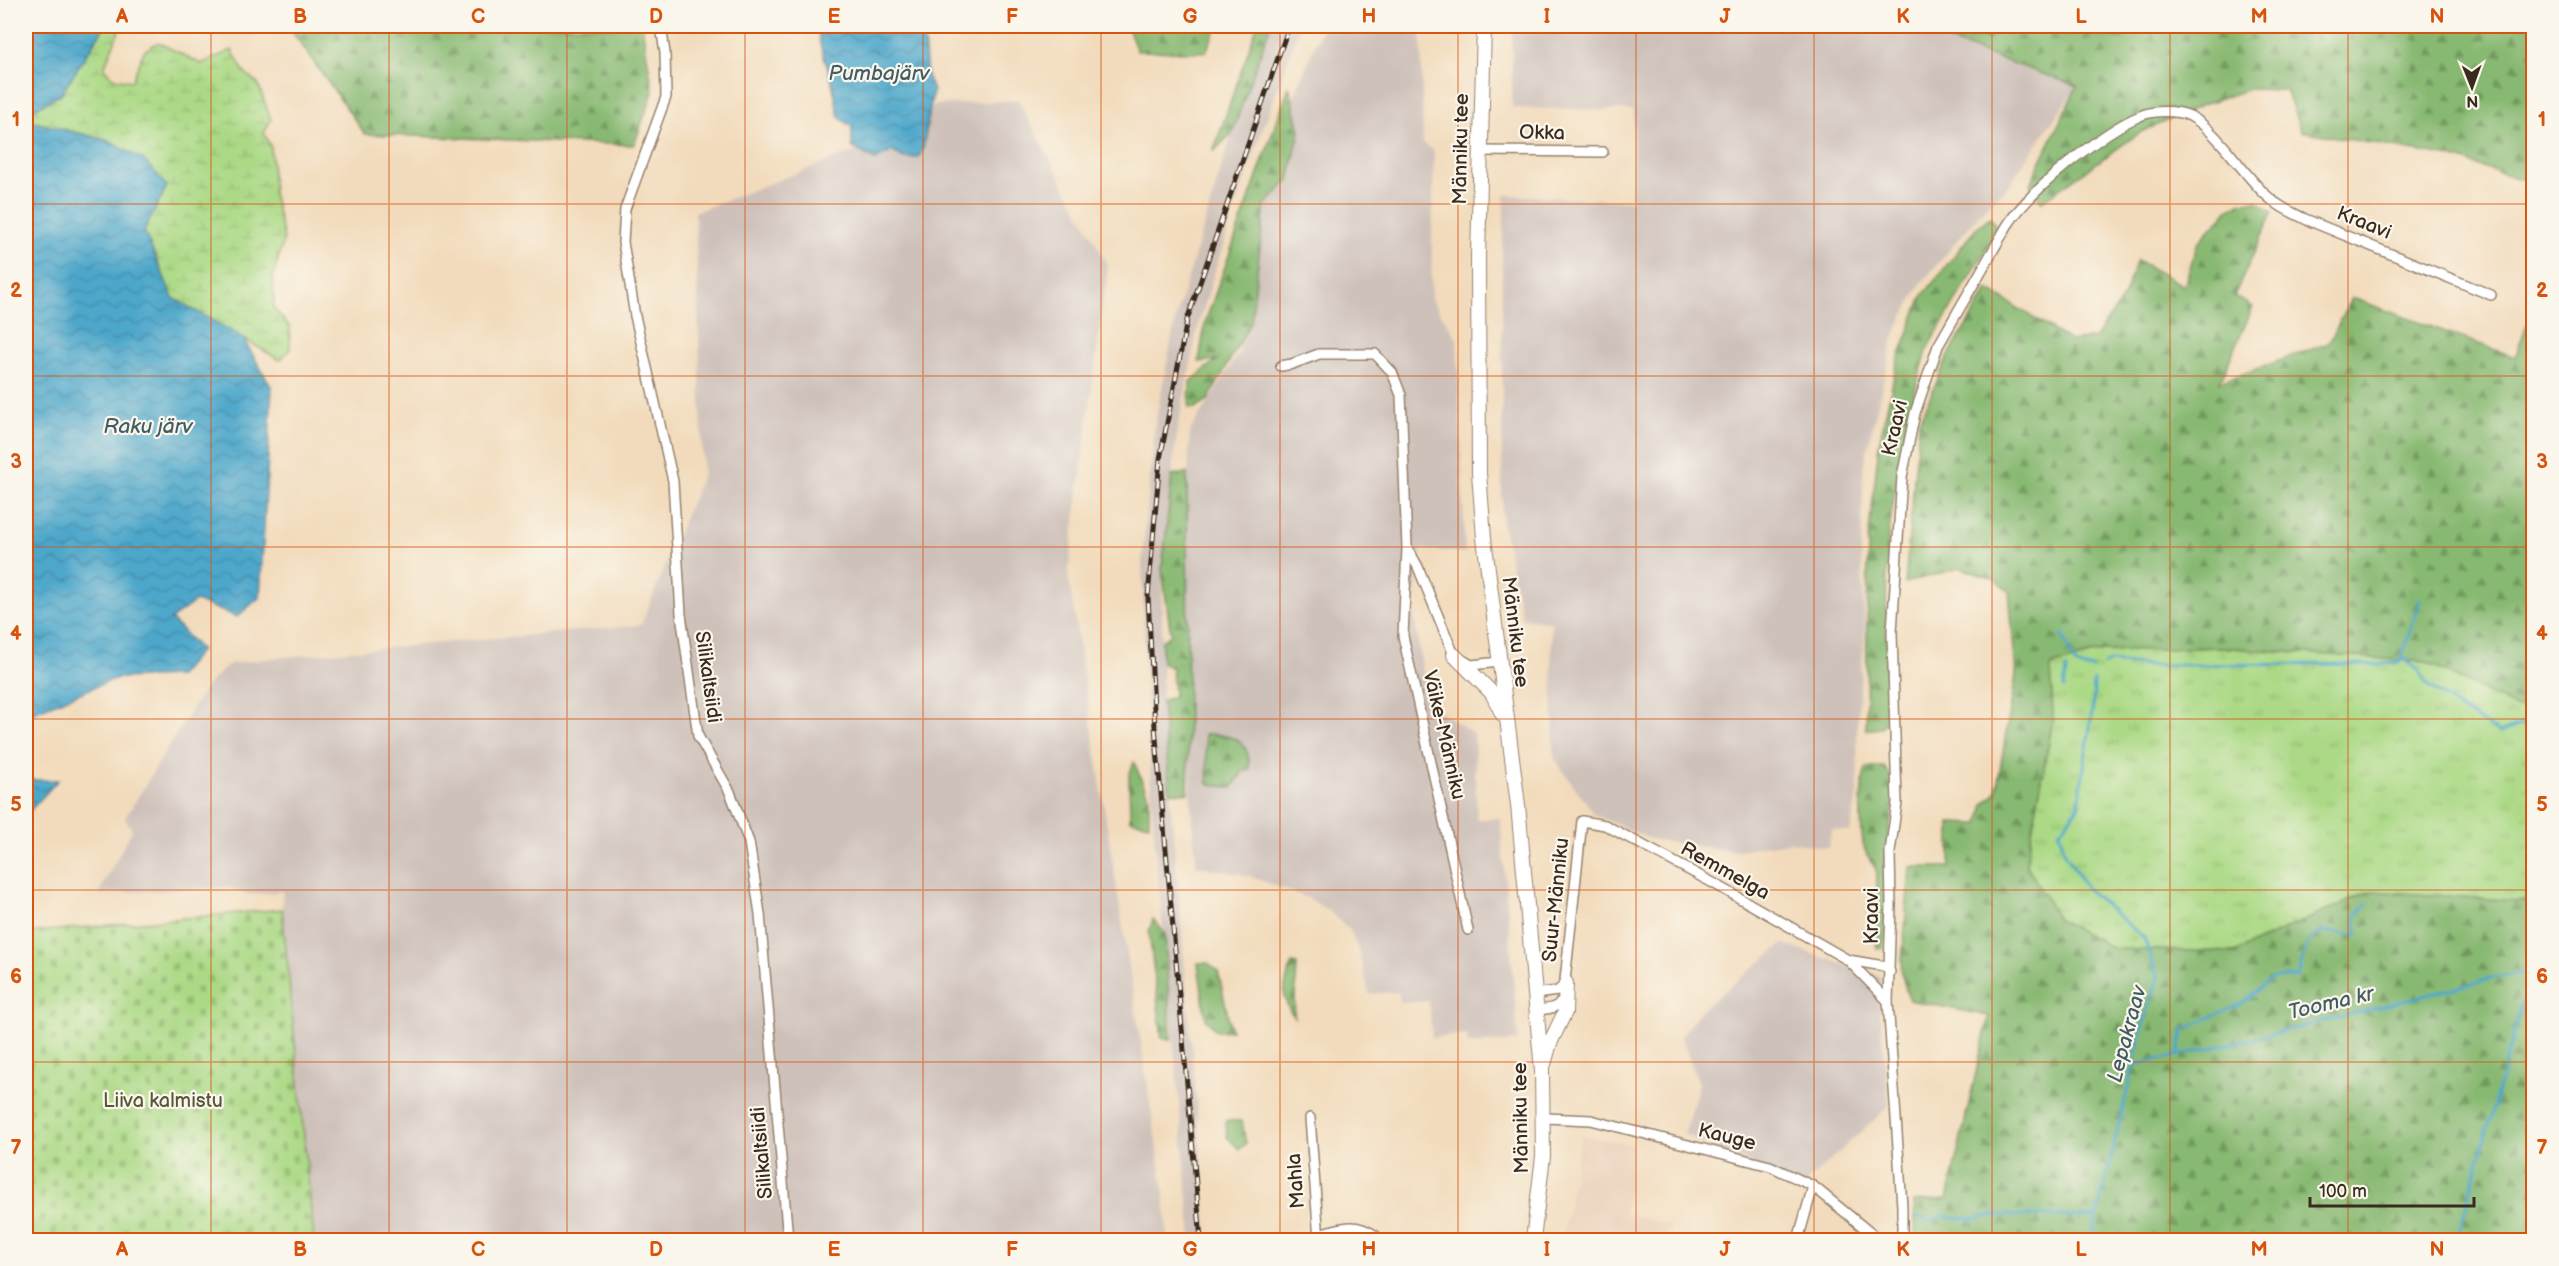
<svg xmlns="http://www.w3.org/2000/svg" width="2559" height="1266" viewBox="0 0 2559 1266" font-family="'Balsamiq Sans',sans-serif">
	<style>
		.built { fill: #eaceb7 }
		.industrial { fill: #cec1ba }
		.grass { fill: url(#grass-tufts); stroke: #738252; stroke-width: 1.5 }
		.forest { fill: url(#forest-firs); stroke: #627248; stroke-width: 1.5 }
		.wetland { fill: url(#wetland-marsh); stroke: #738252; stroke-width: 1.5 }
		.cemetery { fill: url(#cemetery-stones); stroke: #738252; stroke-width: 1.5 }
		.water { fill: url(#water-waves); stroke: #446874; stroke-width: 1.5 }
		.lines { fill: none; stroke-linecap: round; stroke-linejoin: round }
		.stream { stroke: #4da7cb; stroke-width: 3 }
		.street-casing { stroke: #96826d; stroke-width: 12 }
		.secondary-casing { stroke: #96826d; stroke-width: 16 }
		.street { stroke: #fff; stroke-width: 9 }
		.secondary { stroke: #fff; stroke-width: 14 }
		.rail-casing { stroke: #3b2a1e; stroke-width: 5 }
		.rail { stroke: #fbf7ec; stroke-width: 3; stroke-dasharray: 9; stroke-linecap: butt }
		.grid { fill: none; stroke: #d7540e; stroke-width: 1.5; stroke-opacity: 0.55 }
		.labels { text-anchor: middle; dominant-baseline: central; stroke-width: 4.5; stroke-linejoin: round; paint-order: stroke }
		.street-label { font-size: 20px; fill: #3b2a1e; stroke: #fbf7ec }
		.park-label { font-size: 20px; fill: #575638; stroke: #fbf7ec }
		.water-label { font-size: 21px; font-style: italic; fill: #425c63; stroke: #fbf7ec }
		.neatline { fill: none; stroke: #d7540e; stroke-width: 2 }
		.grid-label { font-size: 20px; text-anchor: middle; font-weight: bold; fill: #d7540e }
	</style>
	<defs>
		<pattern id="grass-tufts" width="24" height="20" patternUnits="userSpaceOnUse" patternTransform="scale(1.5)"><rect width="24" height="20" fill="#abd985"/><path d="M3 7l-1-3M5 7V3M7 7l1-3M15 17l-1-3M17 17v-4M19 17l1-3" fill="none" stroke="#94ba72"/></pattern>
		<pattern id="forest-firs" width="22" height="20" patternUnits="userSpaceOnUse" patternTransform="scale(1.5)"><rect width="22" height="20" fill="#88b972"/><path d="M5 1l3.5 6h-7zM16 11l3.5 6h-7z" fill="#70975d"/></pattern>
		<pattern id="wetland-marsh" width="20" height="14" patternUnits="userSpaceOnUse" patternTransform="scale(1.5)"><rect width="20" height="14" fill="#abd985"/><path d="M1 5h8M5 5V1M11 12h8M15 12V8" fill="none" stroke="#94ba72"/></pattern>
		<pattern id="cemetery-stones" width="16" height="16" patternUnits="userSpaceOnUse" patternTransform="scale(1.5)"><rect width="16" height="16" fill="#abd985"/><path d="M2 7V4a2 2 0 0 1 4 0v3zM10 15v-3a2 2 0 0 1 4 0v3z" fill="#94ba72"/></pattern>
		<pattern id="water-waves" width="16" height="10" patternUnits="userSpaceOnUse" patternTransform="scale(1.5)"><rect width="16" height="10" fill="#4da7cb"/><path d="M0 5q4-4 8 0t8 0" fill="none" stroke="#4188a4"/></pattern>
	</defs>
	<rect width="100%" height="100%" fill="#fbf7ec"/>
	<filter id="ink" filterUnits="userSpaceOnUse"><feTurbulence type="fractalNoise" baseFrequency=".0167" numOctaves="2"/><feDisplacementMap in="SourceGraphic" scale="12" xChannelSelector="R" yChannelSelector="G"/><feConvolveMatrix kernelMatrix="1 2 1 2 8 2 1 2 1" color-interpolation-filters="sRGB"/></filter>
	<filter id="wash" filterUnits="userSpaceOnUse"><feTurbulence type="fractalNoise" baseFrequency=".008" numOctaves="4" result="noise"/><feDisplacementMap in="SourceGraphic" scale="24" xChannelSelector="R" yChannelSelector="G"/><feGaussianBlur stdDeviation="1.35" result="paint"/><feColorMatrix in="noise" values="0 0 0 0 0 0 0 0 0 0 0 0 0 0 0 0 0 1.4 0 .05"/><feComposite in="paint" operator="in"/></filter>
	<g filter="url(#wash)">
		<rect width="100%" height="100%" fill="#f2dbbc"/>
		<polygon class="built" points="1581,1135 1634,1145 1625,1213 1671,1226 1667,1240 1562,1240"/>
		<g class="industrial">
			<polygon points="1270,26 1300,26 1235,206 1199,323 1177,431 1162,570 1162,701 1208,1240 1192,1240 1154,833 1146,697 1142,563 1155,424 1176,317 1232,133"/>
			<polygon points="1323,26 1421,26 1423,143 1434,151 1431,299 1457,338 1465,553 1421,549 1413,609 1428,704 1474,734 1477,820 1500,818 1518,1041 1468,1044 1467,1034 1432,1038 1429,1001 1399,1003 1399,992 1369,994 1360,955 1350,930 1329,911 1308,898 1249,876 1197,866 1192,819 1180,630 1190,431 1239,353 1251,200"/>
			<polygon points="1512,26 1895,26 1953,42 2077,86 2008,186 1983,210 1920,285 1902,318 1893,341 1864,463 1861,549 1865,628 1857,727 1858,792 1850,832 1832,829 1828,848 1789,842 1732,851 1650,839 1595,815 1554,758 1551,622 1522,618 1502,521 1502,252 1505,195 1632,201 1634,110 1512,108"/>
			<polygon points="1018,100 1108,265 1068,574 1164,1192 1168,1240 314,1240 282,909 283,891 248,895 229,887 98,894 132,830 125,818 193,707 210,682 230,664 273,658 641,625 703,473 695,212 855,151 936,105"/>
			<polygon points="1783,944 1881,977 1879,1003 1889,1106 1801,1187 1684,1134 1699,1084 1681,1037 1701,1010"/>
		</g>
		<polygon class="grass" points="2219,647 2427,662 2517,708 2533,704 2534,902 2371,891 2234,952 2114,949 2058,919 2026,864 2053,720 2051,666 2103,651"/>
		<g class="forest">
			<polygon points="288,26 642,26 653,92 634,145 365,134"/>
			<polygon points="1127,26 1217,26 1206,52 1137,51"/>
			<polygon points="1257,26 1270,26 1232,133 1213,152"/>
			<polygon points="1895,26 2533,26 2533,183 2451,157 2301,131 2286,90 2250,89 2209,102 2141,132 2041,202 2030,184 2077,86 1953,42"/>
			<polygon points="1289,87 1300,130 1289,180 1265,205 1251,321 1208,400 1195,408 1189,408 1190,382 1217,360 1199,362 1205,323"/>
			<polygon points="2257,201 2273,212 2234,296 2253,307 2220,382 2329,343 2352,298 2515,357 2533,308 2533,704 2517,708 2427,662 2219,647 2103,651 2051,666 2053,720 2026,864 2058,919 2114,949 2234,952 2371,891 2533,902 2533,1240 1916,1240 1914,1202 1947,1199 1989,1016 1909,1000 1901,972 1910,867 1950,867 1950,823 1979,824 1984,804 1996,793 2016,675 2009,591 1994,579 1960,568 1905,583 1919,423 1946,360 1988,289 2070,341 2095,338 2123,298 2137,260 2184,286 2198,243 2228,210 2242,202"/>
			<polygon points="1990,217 1997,228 1985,252 1929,345 1906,418 1888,538 1886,613 1890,706 1888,718 1881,728 1866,730 1868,541 1879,444 1897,363 1921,298 1976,228"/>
			<polygon points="1187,473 1188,793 1170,792 1162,701 1174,696 1172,668 1162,662 1162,641 1171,635 1162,570 1172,476"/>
			<path d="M1205 734C1232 735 1251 738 1249 770L1243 771 1232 788 1208 784Z"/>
			<polygon points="1134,762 1149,798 1149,824 1130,820 1129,776"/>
			<path d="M1884 767 1893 779 1894 802 1884 859 1888 915 1883 948 1877 949C1874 923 1877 900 1877 875 1877 865 1868 859 1865 850 1860 838 1859 778 1867 768Z"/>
			<polygon points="1153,919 1165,934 1171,1040 1162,1038 1149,932"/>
			<polygon points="1198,963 1208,963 1218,971 1231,1030 1217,1031 1206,1020"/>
			<path d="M1292 963 1297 964 1294 1017C1279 996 1284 986 1292 963Z"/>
			<polygon points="1226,1121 1242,1121 1246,1144 1239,1149 1227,1137"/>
		</g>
		<polygon class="wetland" points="105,26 121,26 104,68 113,78 132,81 144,51 158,42 201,64 232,50 244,72 258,84 271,120 264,133 271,148 273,193 284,239 273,276 274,309 290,327 290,349 280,360 173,298 144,231 167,186 106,140 26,120 26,114 61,94"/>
		<polygon class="cemetery" points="282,909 314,1240 26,1240 26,933"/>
		<g class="water">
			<polygon points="26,26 105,26 61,94 26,114"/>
			<polygon points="818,26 923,26 927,75 933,91 923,149 918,158 904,158 892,151 875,160 852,147 852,127 839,117 832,82 820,44"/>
			<polygon points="26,120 106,140 143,159 167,186 144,231 173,298 243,338 272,388 260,597 237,617 196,601 171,619 201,650 179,676 117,678 26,715"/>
			<polygon points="26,774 28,780 58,780 26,815"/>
		</g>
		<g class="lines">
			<g class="stream">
				<polyline points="2062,634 2075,664 2084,668 2093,668"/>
				<polyline points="2402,657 2420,599"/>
				<polyline points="2104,665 2109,662 2144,665 2377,664 2399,663 2402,657 2417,669 2426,683 2457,707 2499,733 2534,720"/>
				<polyline points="2064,688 2066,670"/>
				<polyline points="2178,1055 2184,1029 2241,1004 2271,979 2297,976 2309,940 2322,931 2357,935 2356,915 2367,904"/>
				<polyline points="2135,1065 2260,1037 2498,977 2534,971"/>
				<polyline points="1918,1217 1931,1221 1942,1216 1975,1219 1990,1215 2097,1217"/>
				<polyline points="2091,1240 2142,1029 2158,978 2144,938 2087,889 2065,853 2059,832 2078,808 2093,705 2094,681"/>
				<polyline points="2457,1240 2534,958"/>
			</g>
		</g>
	</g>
	<g filter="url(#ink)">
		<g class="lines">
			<defs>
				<g id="street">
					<polyline points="661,26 665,53 666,97 625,209 623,242 635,316 673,481 681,614 698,736 730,792 749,842 760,914 788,1240"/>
					<polyline points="1481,151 1603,152"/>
					<polyline points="1281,366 1292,364 1319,354 1375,354 1392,372 1401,395 1407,547 1418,567 1454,655 1471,665 1500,662"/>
					<polyline points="1407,549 1403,636 1468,930"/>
					<polyline points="1848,960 1888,1001"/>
					<polyline points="1535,994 1558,991 1566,983"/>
					<path d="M1537 1010C1548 1009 1557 1009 1563 999L1582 821 1605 825 1715 884 1848 960 1884 966 1890 972"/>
					<polyline points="1310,1118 1319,1240"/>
					<polyline points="1545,1118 1591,1120 1770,1166 1813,1186 1879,1240"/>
					<path d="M1318 1234C1343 1228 1354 1221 1376 1236L1377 1240"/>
					<polyline points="1798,1240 1813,1186"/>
					<path d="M1902 1240V1206L1888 1001 1891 905 1890 852 1897 803 1892 632 1902 477 1915 413 1938 346 2007 226C2028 192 2103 131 2140 116 2153 110 2177 110 2190 116 2218 131 2242 173 2266 195 2277 206 2291 212 2305 219L2491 295"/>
				</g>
				<g id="secondary">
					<polyline points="1484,26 1478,257 1479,473 1484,538 1518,805 1542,1071 1543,1156 1533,1240"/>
					<polyline points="1454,655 1492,693 1503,715"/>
					<polyline points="1544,1064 1550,1043 1565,1012 1566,983"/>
				</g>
			</defs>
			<use href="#street" class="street-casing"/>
			<use href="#secondary" class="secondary-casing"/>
			<use href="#street" class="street"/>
			<use href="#secondary" class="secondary"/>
			<defs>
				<polyline id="rail" points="1201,1240 1155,727 1148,597 1160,459 1187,320 1289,26"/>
			</defs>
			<use href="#rail" class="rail-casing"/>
			<use href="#rail" class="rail"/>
		</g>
	</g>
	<path class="grid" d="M211 26V1240M389 26V1240M567 26V1240M745 26V1240M923 26V1240M1101 26V1240M1280 26V1240M1458 26V1240M1636 26V1240M1814 26V1240M1992 26V1240M2170 26V1240M2348 26V1240M26 204H2534M26 376H2534M26 547H2534M26 719H2534M26 890H2534M26 1062H2534"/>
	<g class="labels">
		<g class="street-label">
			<text transform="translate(1542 133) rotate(1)">Okka</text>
			<text transform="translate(1461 149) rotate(-89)">Männiku tee</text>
			<text transform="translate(2364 223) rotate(22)">Kraavi</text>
			<text transform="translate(1895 428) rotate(-77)">Kraavi</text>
			<text transform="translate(1515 632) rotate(83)">Männiku tee</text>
			<text transform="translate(708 677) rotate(82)">Silikaltsiidi</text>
			<text transform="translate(1444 735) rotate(77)">Väike-Männiku</text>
			<text transform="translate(1725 871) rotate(29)">Remmelga</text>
			<text transform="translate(1556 900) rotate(-84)">Suur-Männiku</text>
			<text transform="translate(1872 916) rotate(-90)">Kraavi</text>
			<text transform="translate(1521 1118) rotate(-91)">Männiku tee</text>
			<text transform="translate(1727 1137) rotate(14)">Kauge</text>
			<text transform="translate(762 1153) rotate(-95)">Silikaltsiidi</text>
			<text transform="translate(1296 1181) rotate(-94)">Mahla</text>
		</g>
		<g class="park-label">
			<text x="163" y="1101">Liiva kalmistu</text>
		</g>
		<g class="water-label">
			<text x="879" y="73">Pumbajärv</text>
			<text x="148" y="426">Raku järv</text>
			<text transform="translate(2331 1003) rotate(-13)">Tooma kr</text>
			<text transform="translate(2127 1034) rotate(-75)">Lepakraav</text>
		</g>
	</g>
	<rect width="2559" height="1266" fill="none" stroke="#fbf7ec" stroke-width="66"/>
	<g transform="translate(2472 87) rotate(179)" stroke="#fbf7ec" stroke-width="4.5" paint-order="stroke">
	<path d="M0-4.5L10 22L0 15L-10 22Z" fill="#3b2a1e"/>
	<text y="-9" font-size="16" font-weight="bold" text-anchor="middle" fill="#3b2a1e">N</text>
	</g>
	<path d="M2310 1197v9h164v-9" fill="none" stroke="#3b2a1e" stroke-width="3"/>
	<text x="2319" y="1197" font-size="18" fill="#3b2a1e" stroke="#fbf7ec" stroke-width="4.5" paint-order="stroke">100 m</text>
	<rect x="33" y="33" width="2493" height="1200" class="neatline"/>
	<g class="grid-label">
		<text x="122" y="23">A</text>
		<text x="300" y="23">B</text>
		<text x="478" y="23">C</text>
		<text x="656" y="23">D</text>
		<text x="834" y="23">E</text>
		<text x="1012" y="23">F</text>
		<text x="1190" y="23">G</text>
		<text x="1369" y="23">H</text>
		<text x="1547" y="23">I</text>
		<text x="1725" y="23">J</text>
		<text x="1903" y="23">K</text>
		<text x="2081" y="23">L</text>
		<text x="2259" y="23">M</text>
		<text x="2437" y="23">N</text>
		<text x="16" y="126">1</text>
		<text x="2542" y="126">1</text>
		<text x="16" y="297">2</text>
		<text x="2542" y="297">2</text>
		<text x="16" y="468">3</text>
		<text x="2542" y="468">3</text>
		<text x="16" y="640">4</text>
		<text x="2542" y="640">4</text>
		<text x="16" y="811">5</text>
		<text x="2542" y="811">5</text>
		<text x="16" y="983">6</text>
		<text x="2542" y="983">6</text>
		<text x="16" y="1154">7</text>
		<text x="2542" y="1154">7</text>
		<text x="122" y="1256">A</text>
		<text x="300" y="1256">B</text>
		<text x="478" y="1256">C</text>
		<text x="656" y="1256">D</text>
		<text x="834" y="1256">E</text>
		<text x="1012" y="1256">F</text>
		<text x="1190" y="1256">G</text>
		<text x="1369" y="1256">H</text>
		<text x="1547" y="1256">I</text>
		<text x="1725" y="1256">J</text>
		<text x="1903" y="1256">K</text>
		<text x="2081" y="1256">L</text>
		<text x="2259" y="1256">M</text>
		<text x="2437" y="1256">N</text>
	</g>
</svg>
